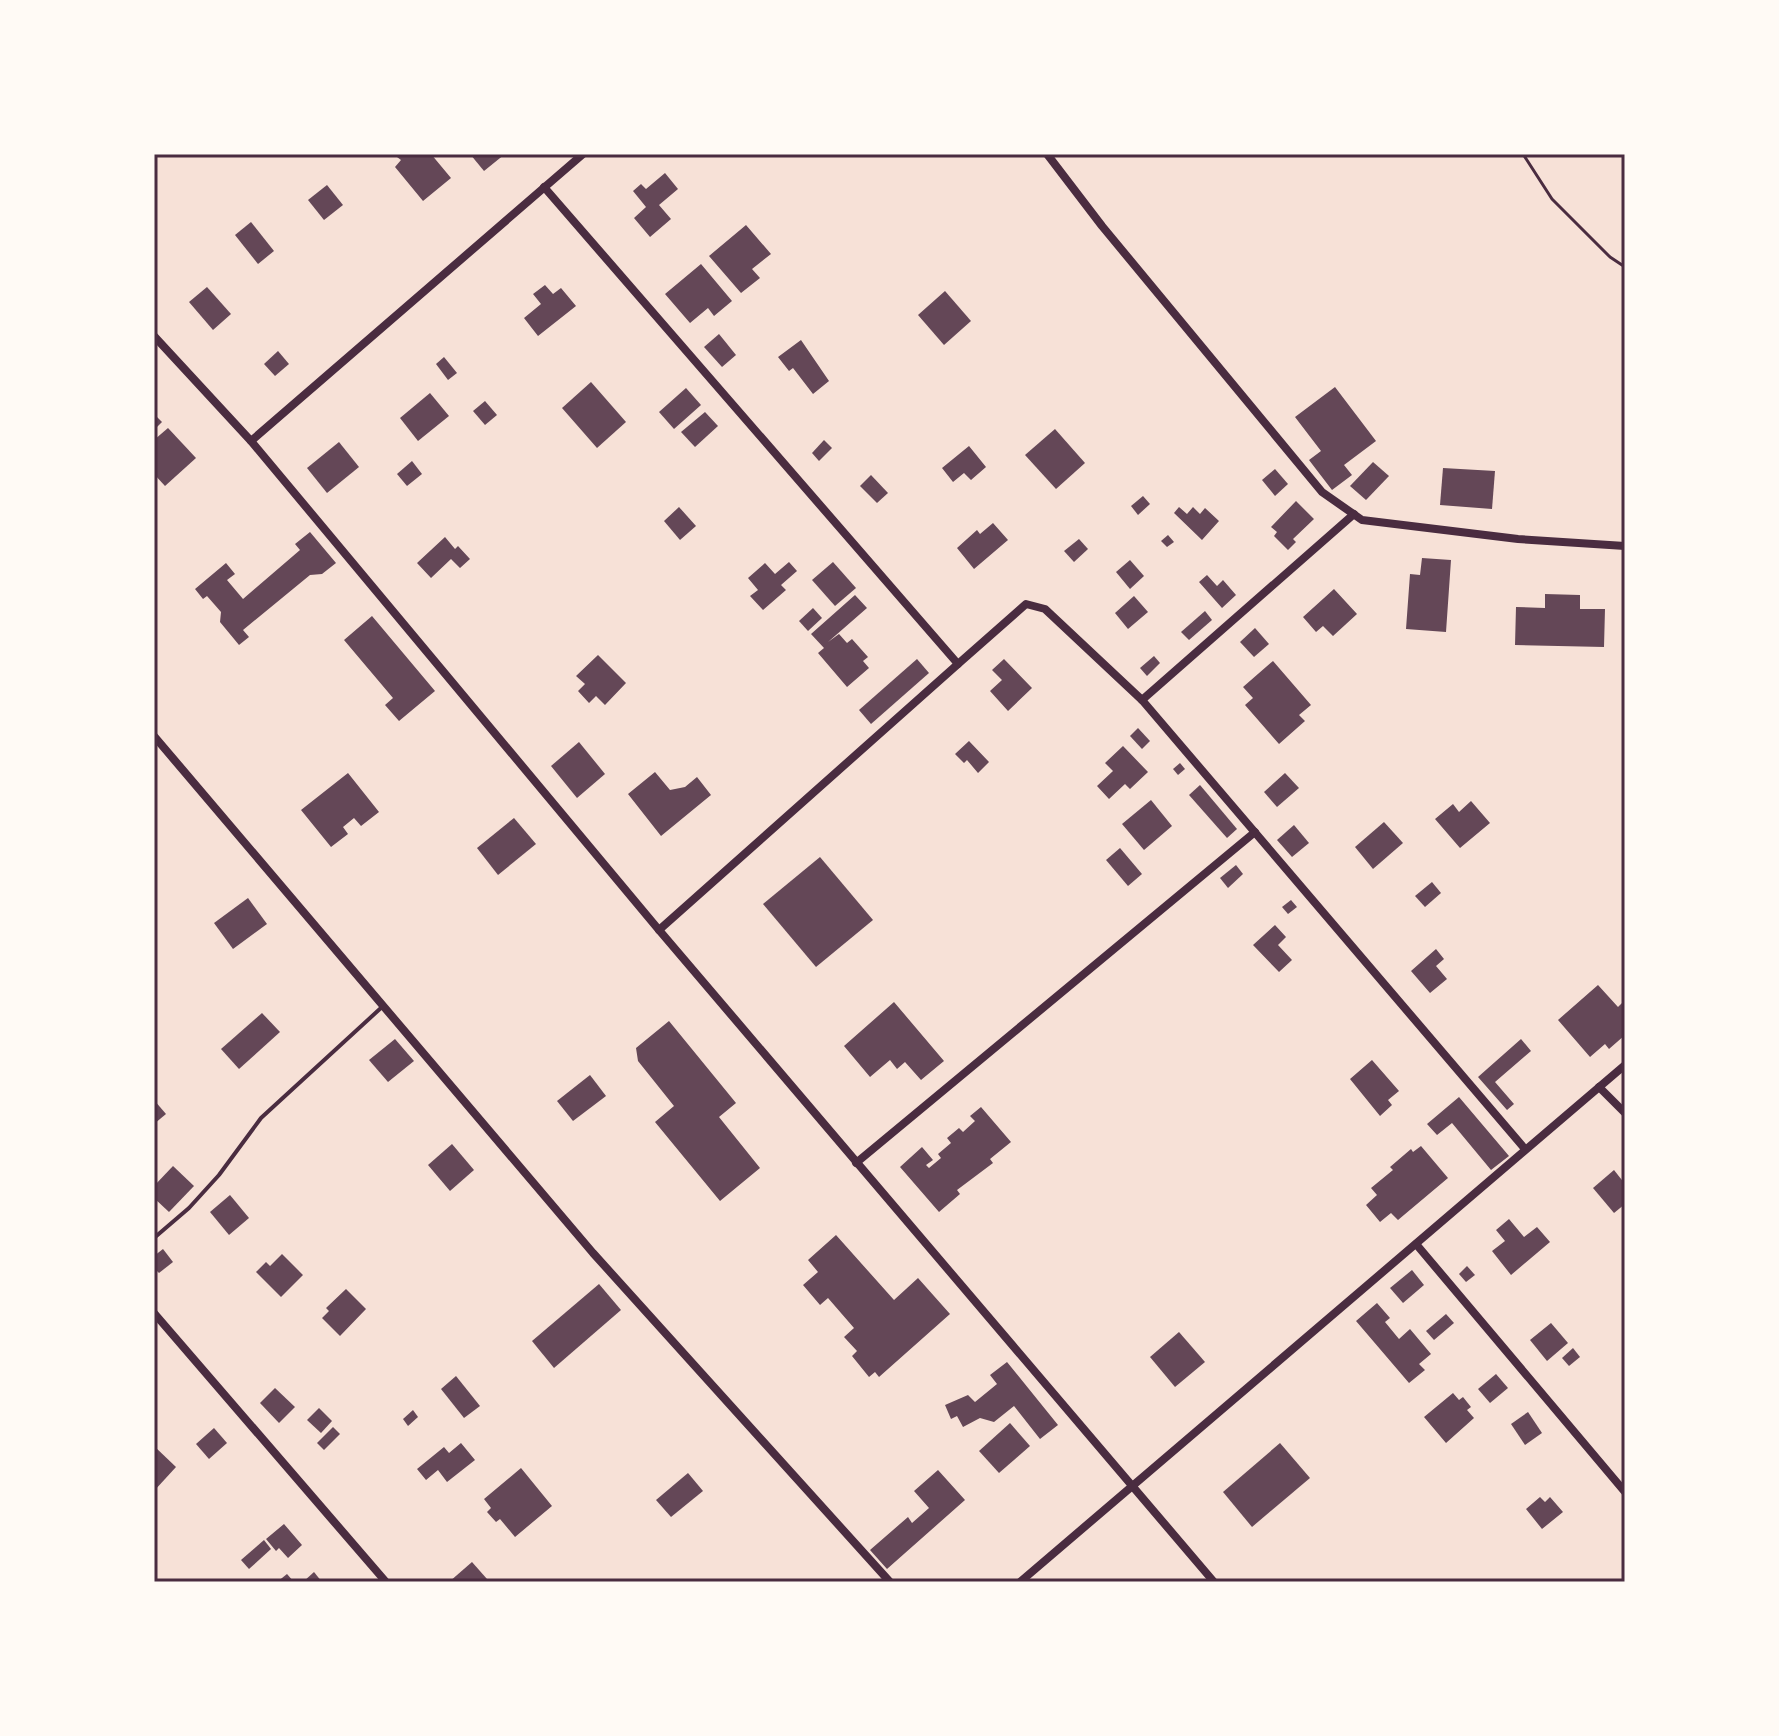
<svg xmlns="http://www.w3.org/2000/svg" width="1779" height="1736" viewBox="0 0 1779 1736" font-family="Roboto,sans-serif">
	<style>
		.building { fill: #644757 }
		.lines { fill: none; stroke-linecap: round; stroke-linejoin: round }
		.path { stroke: #4a2c40; stroke-width: 3 }
		.service { stroke: #4a2c40; stroke-width: 4 }
		.minor { stroke: #4a2c40; stroke-width: 8 }
		.neatline { fill: none; stroke: #4a2c40; stroke-width: 3 }
	</style>
	<rect width="100%" height="100%" fill="#f7e1d7"/>
	<g class="building">
		<polygon points="393,154 431,154 451,178 423,201 395,167 401,160"/>
		<polygon points="470,154 505,154 484,171"/>
		<polygon points="665,173 678,189 659,205 671,219 650,237 634,218 646,207 633,191 641,184 646,189"/>
		<polygon points="327,185 343,205 324,220 308,200"/>
		<polygon points="251,222 274,251 258,264 235,235"/>
		<polygon points="746,225 771,254 752,269 760,278 741,293 709,256"/>
		<polygon points="701,264 732,301 714,316 708,308 690,323 665,294"/>
		<polygon points="545,285 553,294 561,288 576,306 538,336 524,318 541,304 533,294"/>
		<polygon points="207,287 231,314 213,330 189,302"/>
		<polygon points="945,291 971,321 944,345 918,315"/>
		<polygon points="719,334 736,355 722,367 704,347"/>
		<polygon points="801,340 829,381 813,394 793,368 789,371 778,357"/>
		<polygon points="278,351 289,364 275,376 264,364"/>
		<polygon points="444,357 457,373 448,380 436,364"/>
		<polygon points="591,382 626,422 597,448 562,408"/>
		<polygon points="1335,387 1376,441 1344,465 1352,475 1332,490 1309,460 1321,451 1295,417"/>
		<polygon points="686,388 701,405 674,429 659,412"/>
		<polygon points="430,393 449,416 418,441 400,418"/>
		<polygon points="485,401 497,415 485,425 473,411"/>
		<polygon points="705,412 718,426 695,447 681,432"/>
		<polygon points="154,414 162,422 154,430"/>
		<polygon points="168,428 196,458 165,486 154,474 154,440"/>
		<polygon points="1055,429 1085,463 1056,489 1025,455"/>
		<polygon points="824,440 832,448 819,461 812,453"/>
		<polygon points="339,442 359,467 327,493 307,468"/>
		<polygon points="969,446 986,467 971,480 964,473 953,482 942,468"/>
		<polygon points="412,461 422,474 407,486 397,474"/>
		<polygon points="1373,462 1389,476 1366,500 1350,486"/>
		<polygon points="1443,468 1495,471 1492,509 1440,505"/>
		<polygon points="1275,469 1288,484 1275,496 1262,480"/>
		<polygon points="871,475 888,493 877,503 860,486"/>
		<polygon points="1143,496 1150,504 1138,515 1131,506"/>
		<polygon points="1296,501 1314,519 1293,539 1296,542 1288,550 1274,536 1277,532 1271,527"/>
		<polygon points="679,507 696,526 680,540 664,521"/>
		<polygon points="1179,507 1187,514 1193,507 1200,514 1205,508 1219,521 1202,540 1174,513"/>
		<polygon points="993,523 1008,540 974,569 957,548 977,530 980,534"/>
		<polygon points="310,532 336,563 322,574 310,575 243,630 249,637 239,645 220,622 221,612 207,596 203,599 195,589 226,563 235,574 227,580 243,599 300,550 295,544"/>
		<polygon points="1168,535 1174,542 1167,547 1161,541"/>
		<polygon points="445,537 455,549 458,546 470,559 460,568 451,559 431,578 417,563"/>
		<polygon points="1079,539 1088,549 1074,562 1064,551"/>
		<polygon points="1422,558 1451,560 1446,632 1406,629 1410,574 1420,575"/>
		<polygon points="1130,560 1144,576 1130,589 1116,572"/>
		<polygon points="789,562 797,571 781,585 786,590 763,610 750,596 758,590 748,578 765,563 775,574"/>
		<polygon points="833,562 856,588 835,606 812,580"/>
		<polygon points="1207,575 1217,586 1223,580 1236,595 1222,608 1199,582"/>
		<polygon points="1334,589 1357,614 1333,636 1323,626 1316,632 1303,617"/>
		<polygon points="1545,594 1580,595 1580,609 1605,609 1604,647 1515,645 1516,607 1545,608"/>
		<polygon points="855,595 867,608 828,642 839,634 847,643 852,639 868,657 863,661 869,668 847,687 818,653 824,648 811,634"/>
		<polygon points="1134,596 1148,612 1128,629 1115,613"/>
		<polygon points="813,608 822,618 808,631 799,621"/>
		<polygon points="1205,611 1212,620 1189,640 1181,632"/>
		<polygon points="372,616 435,691 399,721 385,705 393,698 344,640"/>
		<polygon points="1255,628 1269,644 1254,657 1240,642"/>
		<polygon points="598,655 626,683 605,705 596,696 589,703 578,691 585,684 576,676"/>
		<polygon points="1154,656 1160,663 1147,676 1140,668"/>
		<polygon points="917,659 929,673 871,724 859,710"/>
		<polygon points="1004,659 1032,688 1008,711 990,691 1002,680 992,670"/>
		<polygon points="1273,661 1311,705 1299,715 1305,721 1279,744 1245,705 1253,698 1243,687"/>
		<polygon points="1138,728 1150,741 1142,749 1130,736"/>
		<polygon points="969,741 989,762 978,773 967,760 964,763 955,754"/>
		<polygon points="579,742 605,774 577,798 551,766"/>
		<polygon points="1123,746 1148,772 1130,789 1125,784 1109,799 1097,786 1113,771 1105,763"/>
		<polygon points="1180,763 1185,769 1178,775 1173,769"/>
		<polygon points="655,772 670,790 685,787 697,777 711,795 661,836 628,794"/>
		<polygon points="348,773 379,812 361,826 354,818 343,827 348,834 331,847 301,810"/>
		<polygon points="1285,773 1299,788 1277,807 1264,792"/>
		<polygon points="1200,785 1237,829 1227,838 1189,795"/>
		<polygon points="1151,800 1172,826 1144,850 1122,824"/>
		<polygon points="1471,801 1490,823 1460,848 1435,819 1453,804 1459,812"/>
		<polygon points="514,818 536,844 498,875 477,848"/>
		<polygon points="1384,822 1403,843 1373,869 1355,847"/>
		<polygon points="1294,825 1309,843 1292,857 1277,840"/>
		<polygon points="1120,848 1142,874 1128,886 1106,860"/>
		<polygon points="820,857 873,920 816,967 763,904"/>
		<polygon points="1236,865 1243,874 1228,888 1220,878"/>
		<polygon points="1432,882 1441,893 1425,907 1415,896"/>
		<polygon points="248,898 267,924 233,949 214,923"/>
		<polygon points="1291,900 1297,907 1288,914 1282,907"/>
		<polygon points="1275,925 1286,937 1278,945 1292,960 1279,972 1253,945"/>
		<polygon points="1436,949 1444,959 1436,966 1447,979 1430,993 1411,971"/>
		<polygon points="1598,985 1618,1007 1622,1003 1625,1007 1625,1035 1609,1049 1605,1044 1590,1057 1558,1020"/>
		<polygon points="894,1002 944,1061 921,1080 905,1062 897,1069 890,1060 870,1077 844,1046"/>
		<polygon points="262,1013 280,1032 239,1069 221,1049"/>
		<polygon points="669,1021 736,1103 719,1117 760,1168 720,1201 655,1122 674,1106 638,1061 636,1048"/>
		<polygon points="395,1039 414,1061 388,1082 369,1060"/>
		<polygon points="1521,1039 1531,1051 1495,1082 1514,1104 1507,1110 1478,1077"/>
		<polygon points="1372,1060 1399,1091 1388,1100 1392,1105 1380,1116 1350,1079"/>
		<polygon points="590,1075 606,1096 573,1121 557,1101"/>
		<polygon points="1459,1097 1509,1156 1491,1170 1452,1123 1437,1135 1427,1124"/>
		<polygon points="154,1100 166,1114 154,1124"/>
		<polygon points="981,1107 1011,1142 990,1159 993,1163 957,1190 960,1194 939,1212 900,1167 922,1147 933,1160 926,1165 929,1168 941,1158 938,1154 951,1143 947,1138 959,1128 963,1132 975,1121 970,1116"/>
		<polygon points="452,1144 474,1170 450,1191 428,1165"/>
		<polygon points="1421,1146 1448,1178 1398,1220 1391,1213 1380,1222 1366,1205 1377,1195 1371,1188 1393,1170 1390,1167 1411,1149 1413,1152"/>
		<polygon points="173,1166 194,1186 169,1212 154,1198 154,1186"/>
		<polygon points="1614,1170 1625,1184 1625,1204 1614,1213 1593,1188"/>
		<polygon points="230,1195 249,1218 229,1235 210,1212"/>
		<polygon points="1509,1219 1524,1237 1537,1227 1550,1242 1511,1275 1492,1251 1505,1241 1496,1230"/>
		<polygon points="836,1235 894,1300 918,1278 950,1314 879,1377 875,1372 869,1377 852,1356 857,1351 844,1337 854,1328 828,1298 820,1305 803,1285 818,1272 808,1260"/>
		<polygon points="163,1249 173,1262 159,1273 154,1268 154,1256"/>
		<polygon points="282,1254 303,1275 281,1297 256,1272 266,1262 270,1266"/>
		<polygon points="1467,1266 1475,1275 1466,1282 1459,1274"/>
		<polygon points="1412,1270 1424,1285 1403,1303 1390,1288"/>
		<polygon points="599,1284 621,1310 554,1368 532,1341"/>
		<polygon points="346,1289 366,1309 340,1336 322,1318 329,1311 326,1308"/>
		<polygon points="1377,1303 1390,1318 1385,1322 1399,1339 1410,1329 1431,1354 1419,1364 1425,1370 1409,1383 1356,1321"/>
		<polygon points="1446,1314 1454,1323 1434,1340 1426,1331"/>
		<polygon points="1551,1323 1568,1343 1547,1361 1530,1340"/>
		<polygon points="1179,1332 1205,1362 1175,1387 1150,1357"/>
		<polygon points="1573,1348 1580,1357 1569,1366 1562,1358"/>
		<polygon points="1007,1362 1058,1425 1040,1439 1014,1406 994,1422 980,1418 963,1427 957,1416 951,1419 945,1405 968,1395 975,1402 997,1384 990,1375"/>
		<polygon points="1496,1374 1508,1388 1490,1403 1478,1389"/>
		<polygon points="456,1376 480,1406 464,1418 441,1389"/>
		<polygon points="275,1388 295,1407 279,1423 260,1403"/>
		<polygon points="1453,1393 1459,1400 1463,1397 1471,1407 1467,1410 1474,1418 1446,1443 1424,1417"/>
		<polygon points="319,1408 332,1421 321,1433 307,1420"/>
		<polygon points="413,1410 418,1417 408,1426 403,1419"/>
		<polygon points="1528,1412 1542,1433 1525,1445 1511,1424"/>
		<polygon points="1010,1423 1030,1446 999,1473 979,1451"/>
		<polygon points="333,1427 340,1434 324,1450 317,1443"/>
		<polygon points="214,1428 227,1443 209,1459 196,1444"/>
		<polygon points="461,1443 475,1460 447,1482 438,1470 426,1480 417,1469 444,1447 449,1453"/>
		<polygon points="1280,1443 1310,1478 1252,1527 1223,1492"/>
		<polygon points="154,1446 176,1467 154,1491"/>
		<polygon points="521,1468 552,1506 515,1537 500,1519 496,1522 487,1512 491,1508 484,1499"/>
		<polygon points="938,1470 965,1500 887,1569 870,1550 908,1517 912,1523 929,1508 914,1491"/>
		<polygon points="688,1473 703,1491 671,1517 656,1500"/>
		<polygon points="1540,1497 1545,1502 1550,1497 1563,1512 1542,1529 1526,1509"/>
		<polygon points="284,1524 302,1545 288,1558 279,1548 276,1551 266,1539"/>
		<polygon points="264,1540 271,1549 249,1569 241,1560"/>
		<polygon points="472,1562 487,1579 483,1582 449,1582"/>
		<polygon points="314,1572 322,1582 303,1582"/>
		<polygon points="287,1574 294,1582 277,1582"/>
	</g>
	<g class="lines">
		<g class="path">
			<polyline points="1523,154 1552,199 1610,257 1625,267"/>
			<polyline points="1621,154 1625,156"/>
		</g>
		<polyline class="service" points="154,1238 189,1208 219,1175 261,1118 382,1007"/>
		<g class="minor">
			<polyline points="1047,154 1102,226 1322,492 1362,520 1518,539 1625,546"/>
			<polyline points="544,187 958,664 1026,604 1045,609 1142,700 1525,1149"/>
			<polyline points="154,336 251,441 659,930 1214,1582"/>
			<polyline points="251,441 583,154"/>
			<polyline points="1142,700 1354,514"/>
			<polyline points="154,736 593,1253 890,1582"/>
			<polyline points="659,930 958,664"/>
			<polyline points="1599,1087 1625,1113"/>
			<polyline points="856,1163 1255,832"/>
			<polyline points="1416,1244 1625,1492"/>
			<polyline points="154,1313 386,1582"/>
			<polyline points="1020,1582 1625,1065"/>
		</g>
	</g>
	<rect width="1779" height="1736" fill="none" stroke="#fffaf5" stroke-width="312"/>
	<rect x="156" y="156" width="1467" height="1424" class="neatline"/>
</svg>
